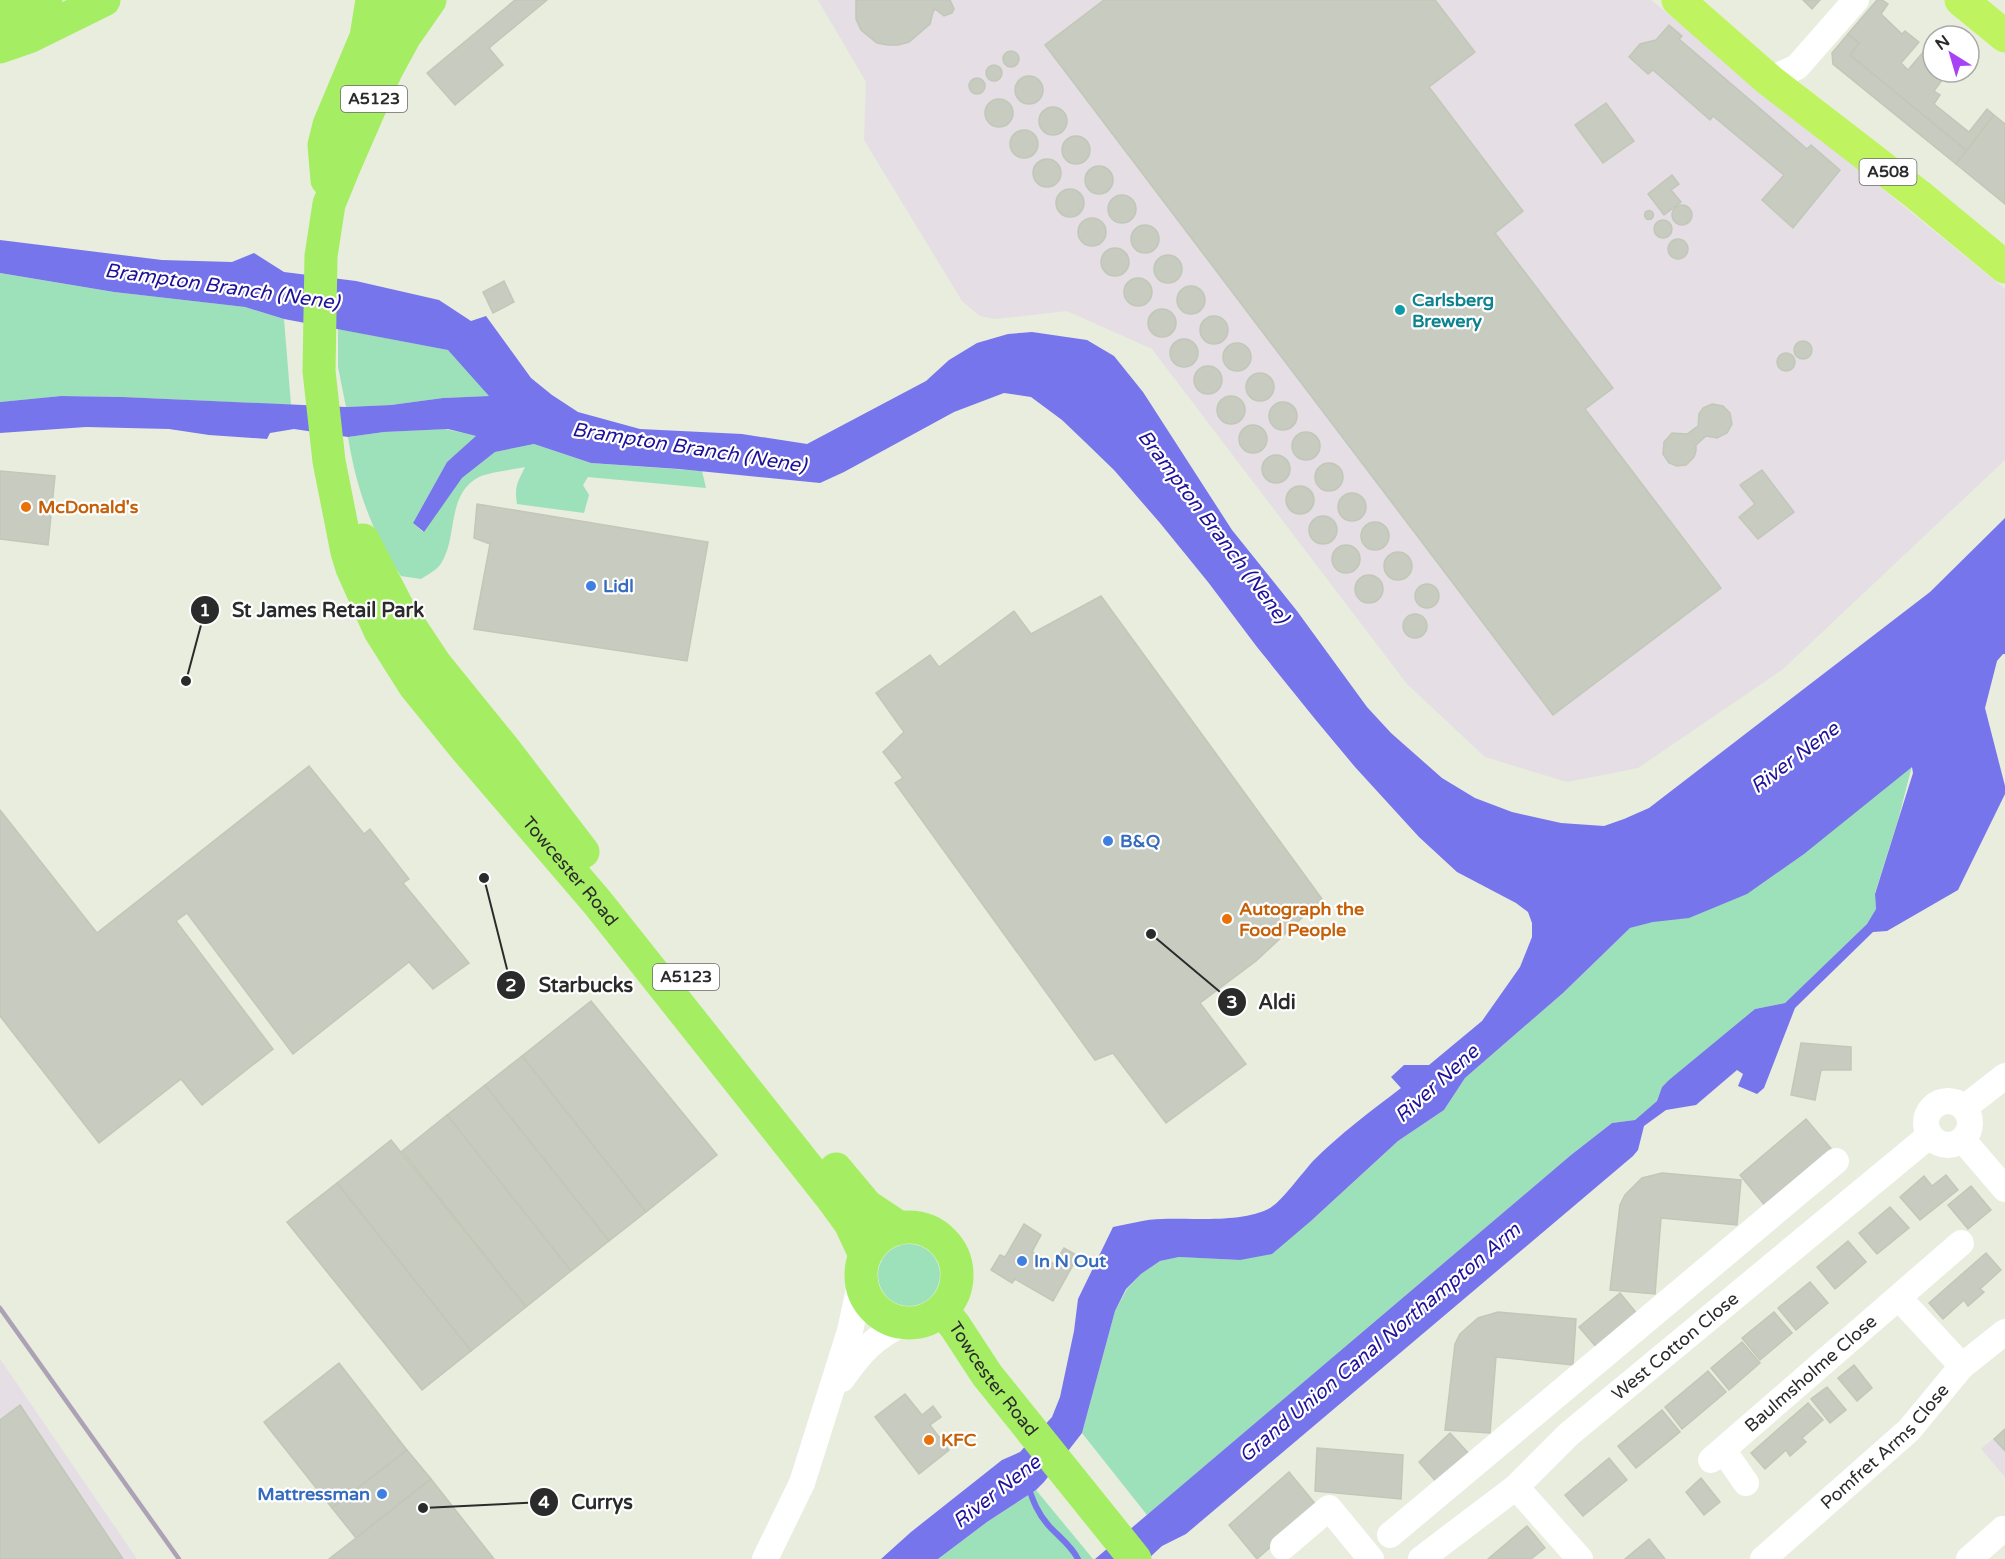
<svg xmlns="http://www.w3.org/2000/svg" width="2005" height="1559" viewBox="0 0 2005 1559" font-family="'Varela Round',sans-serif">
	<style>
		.industrial { fill: #e5dee5 }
		.green { fill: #9ce1b9 }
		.water { fill: #7775eb }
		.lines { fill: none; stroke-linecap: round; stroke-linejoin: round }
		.stream { stroke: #7775eb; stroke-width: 6 }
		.building { fill: #c7cbc0; stroke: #c2c8b8; stroke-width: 1.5 }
		.minor { stroke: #fff; stroke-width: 26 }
		.primary { stroke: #a5ed63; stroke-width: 33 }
		.trunk { stroke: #c0f360; stroke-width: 33 }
		.rail { stroke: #ada1b5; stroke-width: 4.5 }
		.culture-dot { fill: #0f9aa8; stroke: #fff; stroke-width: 2 }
		.food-dot { fill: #e8710a; stroke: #fff; stroke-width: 2 }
		.shop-dot { fill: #3f7fe0; stroke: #fff; stroke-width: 2 }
		.labels { text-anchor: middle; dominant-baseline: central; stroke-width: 4.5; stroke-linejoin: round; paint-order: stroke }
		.shield { fill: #fff; stroke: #6b6b6b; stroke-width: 1.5 }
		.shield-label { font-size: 16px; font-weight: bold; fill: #2b2b2b }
		.culture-label { font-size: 18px; font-weight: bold; fill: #0d838f; stroke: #fff; text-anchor: start }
		.food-label { font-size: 18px; font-weight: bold; fill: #c56008; stroke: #fff; text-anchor: start }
		.shop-label { font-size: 18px; font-weight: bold; fill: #366cbe; stroke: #fff; text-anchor: start }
		.street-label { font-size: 18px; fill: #2b2b2b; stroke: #fff }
		.water-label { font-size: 20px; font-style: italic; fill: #1f1299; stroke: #fff }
		.leader { fill: none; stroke: #2b2b2b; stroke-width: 2 }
		.callout-dot { fill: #2b2b2b; stroke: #fff; stroke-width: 2 }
		.mark-label { font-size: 18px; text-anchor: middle; font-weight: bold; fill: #fff }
		.callout-label { font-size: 20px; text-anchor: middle; font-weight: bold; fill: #2b2b2b; stroke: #fff; stroke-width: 4.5; stroke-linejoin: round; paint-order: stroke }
	</style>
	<rect width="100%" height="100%" fill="#e8edde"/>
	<g class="industrial">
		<polygon points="818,0 1651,0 2005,289 2005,460 1782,670 1638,768 1567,782 1485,757 1407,684 1152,349 1067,311 995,319 980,316 962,301 864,140 866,82"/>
		<polygon points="0,1359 137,1559 0,1559"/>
		<polygon points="2005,1429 2005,1477 1981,1449"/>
	</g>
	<g class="green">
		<polygon points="0,273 114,292 245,307 284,319 291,405 123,397 61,396 0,402"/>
		<polygon points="338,329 449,350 490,396 443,398 391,405 346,407 338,367"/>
		<path d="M445 429 477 436 447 462 413 523 423 532 462 478 495 452 534 444 591 463 702 471 706 488 588 477 583 485 589 495 584 513 517 504C514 486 518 482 525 467 512 470 490 472 479 477 445 495 459 538 440 565 435 571 427 575 421 579L401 576C372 534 356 487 348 437L384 432Z"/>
		<polygon points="1912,766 1898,820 1875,893 1876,909 1867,924 1785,1003 1755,1009 1662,1087 1657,1101 1635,1120 1612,1123 1571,1155 1147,1515 1082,1433 1115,1311 1127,1289 1141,1274 1160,1261 1179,1257 1240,1260 1312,1220 1398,1141 1444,1110 1465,1078 1563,993 1630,928 1653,922 1876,795"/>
		<circle cx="909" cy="1275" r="31"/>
		<polygon points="1036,1490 1093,1559 938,1559 987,1522"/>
	</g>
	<path class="water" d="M0 240 162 260 232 262 254 253 284 272 356 281 439 300 471 321 486 316 531 378 552 395 578 412 640 429 742 434 807 444 926 381 949 360 977 343 1008 334 1032 332 1087 340 1114 356 1143 392 1232 530 1297 611 1367 707 1391 733 1442 778 1475 798 1512 812 1561 823 1604 826 1624 819 1649 808 1930 592 2005 518V654H2003L1997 661 1985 708 2005 786V794L1958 890 1887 931 1873 932 1795 1008 1764 1088 1757 1094 1738 1086 1743 1074 1737 1070 1696 1105 1666 1110 1644 1126 1638 1150 1633 1156 1186 1534 1162 1546 1148 1559H1095L1571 1155 1612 1123 1635 1120 1657 1101 1662 1087 1669 1080 1755 1009 1785 1003 1867 924 1876 909 1875 894 1913 773 1912 767 1804 854 1747 894 1689 918 1653 922 1630 928 1563 993 1465 1078 1444 1110 1398 1141 1312 1220 1272 1254 1240 1260 1179 1257 1160 1261 1141 1274 1126 1289 1115 1311 1082 1433 1044 1482 1036 1490 987 1522 938 1559H881L911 1532 1002 1460 1020 1452 1052 1417 1060 1397 1074 1331 1078 1299 1113 1227C1129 1224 1146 1219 1162 1219 1192 1218 1244 1223 1270 1208 1281 1202 1303 1172 1313 1161 1340 1134 1371 1111 1401 1088L1391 1077 1404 1065H1429L1482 1021 1520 967 1532 937V923L1528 912 1516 903 1457 872 1419 837 1355 767 1315 719 1257 647 1208 582 1160 523 1114 470 1084 441 1062 420 1031 397 1004 393 954 412 844 472 820 483 679 469 591 463 534 444 495 452 462 478 424 532 413 523 447 462 476 436 448 429 384 432 348 437 294 429 270 433 267 439 209 435 169 429 86 427 0 433V402L61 396 123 397 346 407 391 405 443 398 489 396 448 350 284 319 245 307 114 292 0 273Z"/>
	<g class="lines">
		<path class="stream" d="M1028 1486C1033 1501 1038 1514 1049 1526 1059 1537 1071 1545 1078 1559"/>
	</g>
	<g class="building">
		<polygon points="515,0 547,0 489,48 503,65 455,105 427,73"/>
		<polygon points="856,0 950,0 954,9 952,13 944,16 935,9 933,12 930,24 909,42 898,45 888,45 877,43 861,30 856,19"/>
		<polygon points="1104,0 1435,0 1475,52 1429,87 1523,211 1495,233 1613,388 1585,409 1721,588 1553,715 1045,45"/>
		<polygon points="1803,0 1820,0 1812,9"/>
		<polygon points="1877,0 1882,0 1888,4 1881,14 1902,34 1905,31 1919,42 1901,63 1908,70 1924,51 1933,58 1933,72 1948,72 1934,91 1940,95 1934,104 1969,132 1987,109 1994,115 1967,151 1850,55 1859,43 1848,34"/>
		<polygon points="1669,25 1682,36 1679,39 1807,149 1811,145 1840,170 1793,228 1762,200 1784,175 1713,116 1710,120 1653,70 1648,74 1629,57 1640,44 1656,40"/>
		<polygon points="1848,34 1859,43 1850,55 1967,151 1956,164 1833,64 1832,53"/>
		<circle cx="1011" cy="59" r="8"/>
		<circle cx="994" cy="73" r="8"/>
		<circle cx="1029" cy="90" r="14"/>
		<circle cx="977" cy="86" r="8"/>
		<circle cx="999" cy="113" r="14"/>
		<polygon points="1606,103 1634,141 1603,163 1575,125"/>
		<circle cx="1053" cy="121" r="14"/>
		<polygon points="1994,115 2005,124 2005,204 1956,164"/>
		<circle cx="1024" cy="144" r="14"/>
		<circle cx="1076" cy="150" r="14"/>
		<circle cx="1047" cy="173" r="14"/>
		<circle cx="1099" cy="180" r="14"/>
		<polygon points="1672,175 1679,184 1671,190 1681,202 1664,215 1648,194"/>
		<circle cx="1070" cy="203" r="14"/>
		<circle cx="1122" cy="209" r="14"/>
		<circle cx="1682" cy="215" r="10"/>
		<circle cx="1649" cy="215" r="4.5"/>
		<circle cx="1092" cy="232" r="14"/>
		<circle cx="1663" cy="229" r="9"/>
		<circle cx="1145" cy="239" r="14"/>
		<circle cx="1678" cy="249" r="10"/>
		<circle cx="1115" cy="262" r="14"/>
		<circle cx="1168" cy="269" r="14"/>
		<circle cx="1138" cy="292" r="14"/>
		<polygon points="504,281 514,302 493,313 483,292"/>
		<circle cx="1191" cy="300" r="14"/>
		<circle cx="1162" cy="323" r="14"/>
		<circle cx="1214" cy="330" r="14"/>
		<circle cx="1184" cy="353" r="14"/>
		<circle cx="1803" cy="350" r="9"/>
		<circle cx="1237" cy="357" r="14"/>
		<circle cx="1786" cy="362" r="9"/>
		<circle cx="1208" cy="380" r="14"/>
		<circle cx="1260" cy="387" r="14"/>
		<circle cx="1231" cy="410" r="14"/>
		<circle cx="1283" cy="416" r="14"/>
		<polygon points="1712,404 1723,406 1730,413 1732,424 1727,433 1717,438 1706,436 1696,445 1696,451 1694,457 1686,465 1677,466 1669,463 1663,454 1664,442 1672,433 1687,434 1698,426 1699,414 1703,408"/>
		<circle cx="1253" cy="439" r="14"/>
		<circle cx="1306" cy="446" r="14"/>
		<circle cx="1276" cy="469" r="14"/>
		<circle cx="1329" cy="477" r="14"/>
		<polygon points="1762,470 1794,512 1758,539 1739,517 1755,504 1740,485"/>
		<polygon points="0,471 55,476 48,545 0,539"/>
		<circle cx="1300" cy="500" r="14"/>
		<circle cx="1352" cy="507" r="14"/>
		<polygon points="477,504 708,542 687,661 474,629 490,544 474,538"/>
		<circle cx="1323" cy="530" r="14"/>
		<circle cx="1375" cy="536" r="14"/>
		<circle cx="1346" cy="559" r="14"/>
		<circle cx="1398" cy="566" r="14"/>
		<circle cx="1369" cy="589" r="14"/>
		<circle cx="1427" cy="596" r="12"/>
		<polygon points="1101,596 1322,899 1256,961 1200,1003 1246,1064 1166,1123 1113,1053 1095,1060 895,783 903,778 883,752 904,732 876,693 930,655 939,667 1014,611 1031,634"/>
		<circle cx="1415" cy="626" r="12"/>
		<polygon points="309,766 364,834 370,829 409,879 403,883 469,963 433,989 409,962 293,1054 187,913 176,921 273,1049 202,1105 181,1079 99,1143 0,1016 0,810 97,933"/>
		<polygon points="591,1001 717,1155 646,1212 522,1056"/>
		<polygon points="1801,1043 1851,1047 1851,1070 1821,1070 1815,1100 1791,1095"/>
		<polygon points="522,1056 646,1212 609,1241 485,1085"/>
		<polygon points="485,1085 609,1241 571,1271 447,1115"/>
		<polygon points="447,1115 571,1271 526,1307 402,1151"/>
		<polygon points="1806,1119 1834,1152 1767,1208 1740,1175"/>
		<polygon points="391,1140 526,1307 471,1351 337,1183"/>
		<polygon points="1662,1173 1741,1180 1737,1225 1661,1218 1655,1294 1610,1290 1620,1205 1625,1195 1642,1178"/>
		<polygon points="1946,1175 1958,1190 1920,1220 1900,1197 1924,1176 1932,1186"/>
		<polygon points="337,1183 471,1351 422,1390 287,1222"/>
		<polygon points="1971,1186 1991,1210 1968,1229 1948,1205"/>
		<polygon points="1890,1207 1909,1228 1877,1254 1859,1233"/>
		<polygon points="1024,1224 1041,1235 1032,1252 1054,1264 1064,1248 1078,1256 1053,1301 1015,1279 1012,1283 991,1270 1000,1255 1005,1257"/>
		<polygon points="1848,1241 1866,1262 1835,1289 1817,1267"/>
		<polygon points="1986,1253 2001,1270 1980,1289 1984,1292 1968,1306 1964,1300 1943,1319 1929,1303"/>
		<polygon points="1810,1282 1828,1303 1796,1330 1778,1308"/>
		<polygon points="1620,1293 1638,1315 1597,1348 1579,1327"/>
		<polygon points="1498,1312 1576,1319 1573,1365 1496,1357 1490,1433 1445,1430 1455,1344 1460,1334 1478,1318"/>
		<polygon points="1774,1312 1792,1333 1760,1360 1742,1338"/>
		<polygon points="1742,1342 1760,1363 1729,1390 1711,1368"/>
		<polygon points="339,1363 407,1450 332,1508 264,1422"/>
		<polygon points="1854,1365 1872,1388 1857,1401 1838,1378"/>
		<polygon points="1708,1371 1726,1392 1682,1429 1665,1407"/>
		<polygon points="1827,1387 1846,1410 1830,1423 1811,1399"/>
		<polygon points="905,1394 922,1415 933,1406 941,1417 930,1425 949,1450 919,1474 875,1417"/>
		<polygon points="1808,1403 1823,1420 1802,1438 1806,1442 1790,1456 1786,1450 1765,1469 1751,1453"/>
		<polygon points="20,1405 123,1559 0,1559 0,1420"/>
		<polygon points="1662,1410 1680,1432 1636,1468 1618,1446"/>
		<polygon points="2005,1429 2005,1451 1994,1439"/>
		<polygon points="1450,1433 1471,1456 1439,1485 1419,1462"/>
		<polygon points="1317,1448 1403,1455 1401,1499 1315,1491"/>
		<polygon points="407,1450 431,1479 356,1538 332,1508"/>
		<polygon points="1609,1458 1627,1480 1583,1516 1565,1495"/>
		<polygon points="1289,1472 1317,1506 1257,1559 1229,1525"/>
		<polygon points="1701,1478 1720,1502 1704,1515 1686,1492"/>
		<polygon points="431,1479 494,1559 329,1559 356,1538"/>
		<polygon points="1527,1526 1545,1548 1531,1559 1488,1559"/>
		<polygon points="1649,1539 1665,1559 1625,1559"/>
	</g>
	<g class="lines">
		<g class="minor">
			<polyline points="1769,80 1797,67 1856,0"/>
			<circle cx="1948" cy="1123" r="22"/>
			<polyline points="1964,1108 2005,1076"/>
			<polyline points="1963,1140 2005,1189"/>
			<polyline points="1899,1298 1962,1366"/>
			<path d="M842 1379C861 1352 873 1338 904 1323"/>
			<polyline points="1723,1450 1746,1483"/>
			<path id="s1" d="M1711 1460 1961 1243"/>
			<polyline points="1516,1487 1580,1559"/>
			<polyline points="1390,1535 1836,1161"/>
			<polyline points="1283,1547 1329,1508 1371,1559"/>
			<polyline points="765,1559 802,1483 850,1331 861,1280"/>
			<path id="s2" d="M1421 1559 1516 1487 1569 1434 1929 1136"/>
			<path id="s3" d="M1763 1559 1909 1430 1962 1366 2005 1332"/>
			<polyline points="1969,1559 2003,1529"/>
		</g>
		<g class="primary">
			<path id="s4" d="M430 0 405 36 386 71 345 165 329 204 321 256 319 371 329 461 347 552 352 568 380 631 414 685 466 749 597 902 831 1197 850 1223 865 1255"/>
			<polyline points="0,17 46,0"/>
			<polyline points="0,47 29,37 104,0"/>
			<polyline points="378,50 399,0"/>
			<polyline points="327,180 324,145 329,125 366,37 372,0"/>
			<polyline points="363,540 397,606 436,665 505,750 583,852"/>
			<polyline points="836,1169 867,1206 900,1228"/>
			<circle cx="909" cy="1275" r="48"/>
			<path id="s5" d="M942 1310 955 1326 987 1375 1135 1559"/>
		</g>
		<g class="trunk">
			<polyline points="1678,0 1769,80 1918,195 2005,267"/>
			<polyline points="1961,0 2005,36"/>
		</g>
		<polyline class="rail" points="0,1308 179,1559"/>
	</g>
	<circle class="culture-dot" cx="1400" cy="310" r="6"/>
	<g class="food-dot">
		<circle cx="26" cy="507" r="6"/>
		<circle cx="1227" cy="919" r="6"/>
		<circle cx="929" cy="1440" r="6"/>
	</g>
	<g class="shop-dot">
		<circle cx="591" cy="586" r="6"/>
		<circle cx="1108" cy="841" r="6"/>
		<circle cx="1022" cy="1261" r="6"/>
		<circle cx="382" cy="1494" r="6"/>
	</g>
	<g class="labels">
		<g class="shield">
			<rect x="341" y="86" width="66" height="26" rx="4.5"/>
			<rect x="1859.5" y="159" width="57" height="26" rx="4.5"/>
			<rect x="653" y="964" width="66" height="26" rx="4.5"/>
		</g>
		<g class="shield-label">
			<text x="374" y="99">A5123</text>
			<text x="1888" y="172">A508</text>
			<text x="686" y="977">A5123</text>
		</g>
		<g class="culture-label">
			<text x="1412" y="300">Carlsberg<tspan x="1412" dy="21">Brewery</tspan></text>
		</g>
		<g class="food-label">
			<text x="38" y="507">McDonald's</text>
			<text x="1239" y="909">Autograph the<tspan x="1239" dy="21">Food People</tspan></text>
			<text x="941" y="1440">KFC</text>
		</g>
		<g class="shop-label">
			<text x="603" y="586">Lidl</text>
			<text x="1120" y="841">B&amp;Q</text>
			<text x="1034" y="1261">In N Out</text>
			<text x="370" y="1494" text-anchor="end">Mattressman</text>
		</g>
		<g class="street-label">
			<text stroke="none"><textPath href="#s4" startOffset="972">Towcester Road</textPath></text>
			<text stroke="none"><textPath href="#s2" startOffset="332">West Cotton Close</textPath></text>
			<text stroke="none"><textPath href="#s1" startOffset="132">Baulmsholme Close</textPath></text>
			<text stroke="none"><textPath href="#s5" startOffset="86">Towcester Road</textPath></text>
			<text stroke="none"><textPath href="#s3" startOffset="166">Pomfret Arms Close</textPath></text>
		</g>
		<g class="water-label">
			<text transform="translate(222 287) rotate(8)">Brampton Branch (Nene)</text>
			<text transform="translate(689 448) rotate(9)">Brampton Branch (Nene)</text>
			<text transform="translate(1213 527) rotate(53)">Brampton Branch (Nene)</text>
			<text transform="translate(1795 758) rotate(-37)">River Nene</text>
			<text transform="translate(1437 1084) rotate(-42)">River Nene</text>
			<text transform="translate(1380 1343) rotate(-40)">Grand Union Canal Northampton Arm</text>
			<text transform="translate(997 1492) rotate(-38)">River Nene</text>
		</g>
	</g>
	<path class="leader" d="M186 681L205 610M484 878L511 985M1151 934L1232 1002M423 1508L544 1502"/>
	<g class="callout-dot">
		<circle cx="186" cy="681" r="6"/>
		<circle cx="484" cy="878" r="6"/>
		<circle cx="1151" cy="934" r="6"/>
		<circle cx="423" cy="1508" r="6"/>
		<circle cx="205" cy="610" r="15"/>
		<circle cx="511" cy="985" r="15"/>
		<circle cx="1232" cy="1002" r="15"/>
		<circle cx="544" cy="1502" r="15"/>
	</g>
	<g class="mark-label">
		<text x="205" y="616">1</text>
		<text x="511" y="991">2</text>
		<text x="1232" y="1008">3</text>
		<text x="544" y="1508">4</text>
	</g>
	<g class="callout-label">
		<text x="328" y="617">St James Retail Park</text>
		<text x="586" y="992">Starbucks</text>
		<text x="1277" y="1009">Aldi</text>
		<text x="602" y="1509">Currys</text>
	</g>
	<g transform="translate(1951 54) rotate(323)"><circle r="28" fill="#ffffff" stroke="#aaaaaa" stroke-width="1.5"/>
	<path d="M0-4.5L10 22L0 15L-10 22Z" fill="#a743f4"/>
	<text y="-9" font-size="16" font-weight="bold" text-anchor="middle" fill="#2b2b2b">N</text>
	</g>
</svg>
